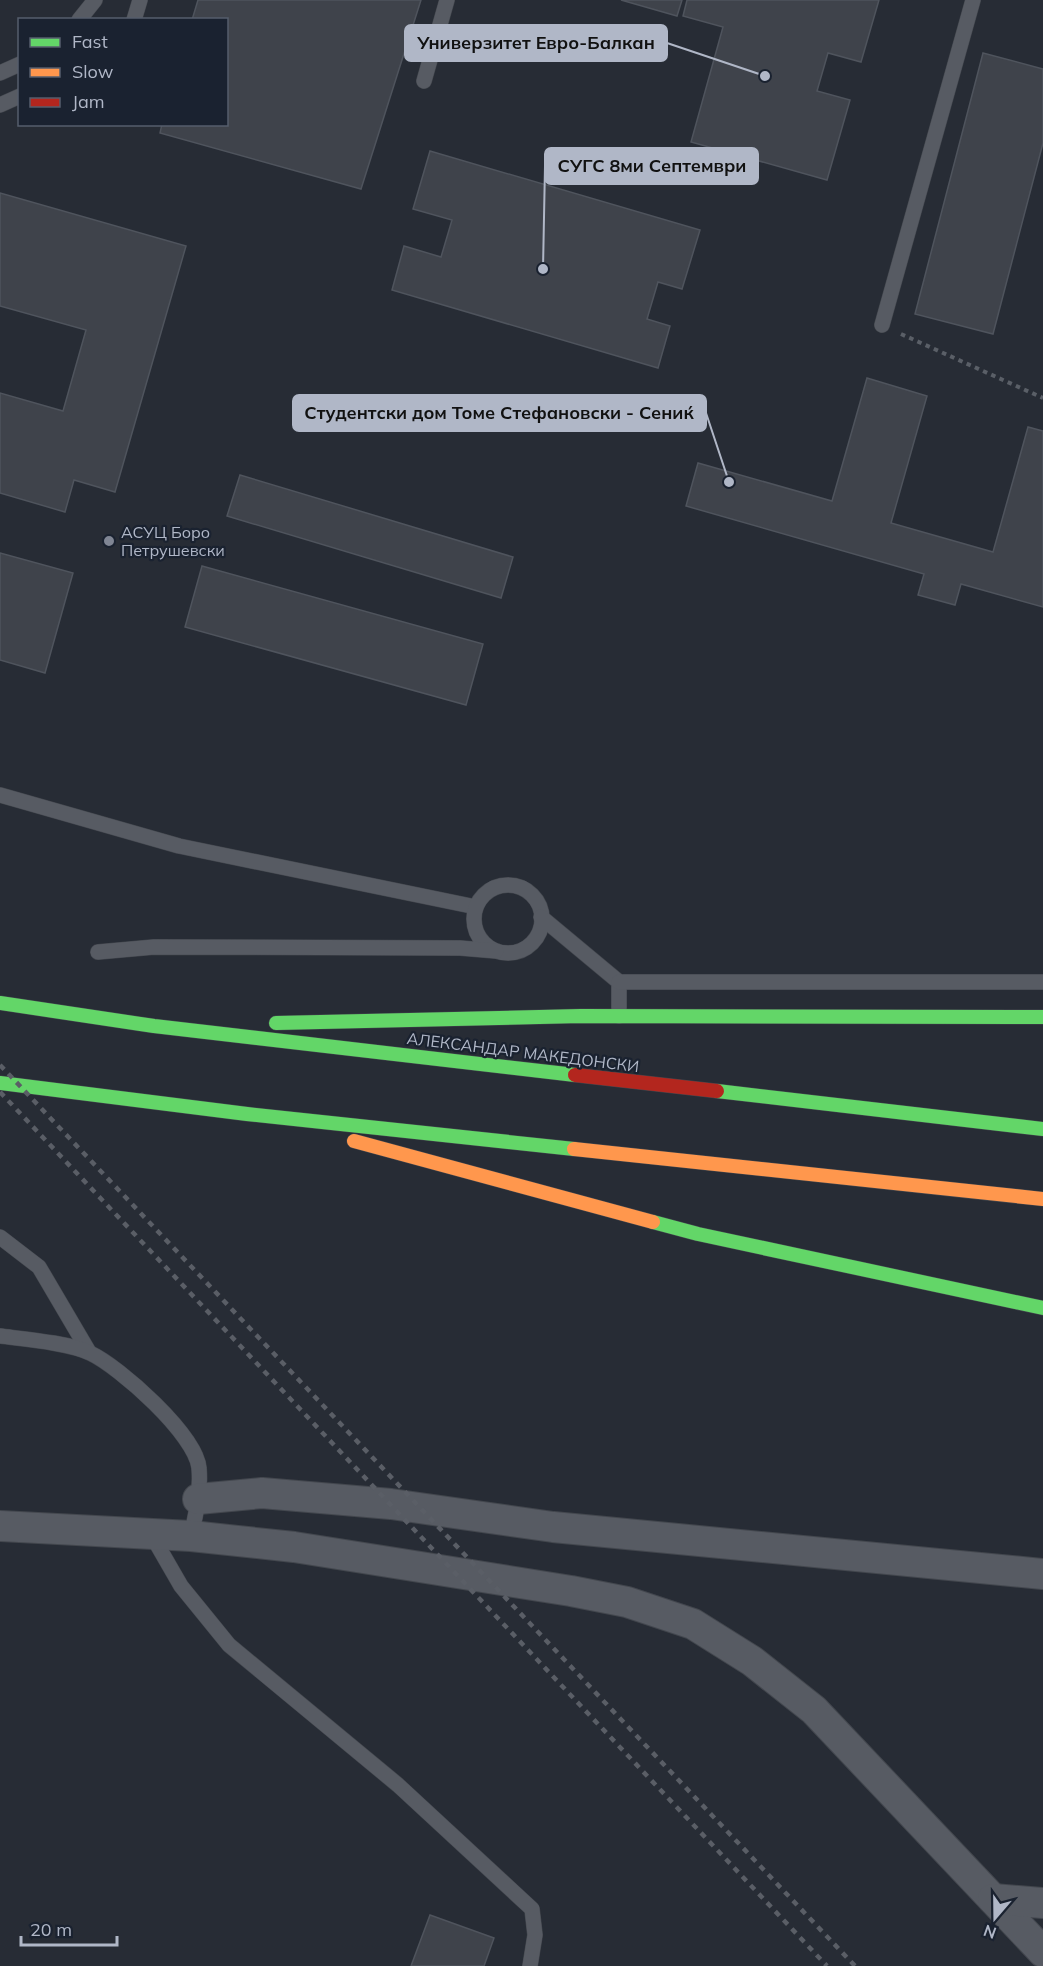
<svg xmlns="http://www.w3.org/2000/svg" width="1043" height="1966" viewBox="0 0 1043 1966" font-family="Mulish,sans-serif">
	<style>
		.building { fill: #3f434b; stroke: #4f545d; stroke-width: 1.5 }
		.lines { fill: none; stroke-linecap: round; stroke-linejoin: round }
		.lane-casing { stroke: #43474e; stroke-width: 16 }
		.street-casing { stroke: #43474e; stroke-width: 32 }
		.fast-casing { stroke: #43474e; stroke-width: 15 }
		.slow-casing { stroke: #43474e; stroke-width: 15 }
		.jam-casing { stroke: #43474e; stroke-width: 15 }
		.path { stroke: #5a5f67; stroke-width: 4; stroke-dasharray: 4.5 4.5; stroke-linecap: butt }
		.lane { stroke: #575b63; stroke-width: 15 }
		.street { stroke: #575b63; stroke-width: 30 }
		.fast { stroke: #63d668; stroke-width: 14 }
		.slow { stroke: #ff974d; stroke-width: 14 }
		.jam { stroke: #b3261e; stroke-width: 14 }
		.rail { stroke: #5a5e66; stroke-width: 4.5; stroke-dasharray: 6 6; stroke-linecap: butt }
		.poi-dot { fill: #808694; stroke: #1a2230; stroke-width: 2 }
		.labels { text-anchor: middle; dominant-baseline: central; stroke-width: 4.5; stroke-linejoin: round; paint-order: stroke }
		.poi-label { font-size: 16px; fill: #b0b7c7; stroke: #1a2230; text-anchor: start }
		.street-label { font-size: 16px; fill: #b0b7c7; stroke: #1a2230 }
		.leader { fill: none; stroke: #b0b7c7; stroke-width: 2 }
		.callout-dot { fill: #b0b7c7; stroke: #1a2230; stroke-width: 2 }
		.callout { fill: #b0b7c7; stroke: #b0b7c7; stroke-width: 2 }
		.callout-label { font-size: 18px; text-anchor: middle; font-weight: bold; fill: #111 }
	</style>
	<rect width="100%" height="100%" fill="#272c35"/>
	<g class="building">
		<polygon points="198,0 421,0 361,189 160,133 162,124 226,124 226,20 192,20"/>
		<polygon points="621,0 682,0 677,16"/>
		<polygon points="687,0 879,0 861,62 828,53 817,91 850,100 827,180 691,142 723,27 683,16"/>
		<polygon points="983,53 1043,69 1043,143 993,334 915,314"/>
		<polygon points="430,151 700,230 682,289 658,282 647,319 670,326 658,368 392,290 404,246 441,257 452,220 413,209"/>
		<polygon points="0,193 186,246 115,492 74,480 65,512 0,493 0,393 63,411 86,330 0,306"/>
		<polygon points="867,378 927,396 891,523 993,552 1028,427 1043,431 1043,607 961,584 955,605 918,595 924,574 686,506 698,463 832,501"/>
		<polygon points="240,475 513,557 501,598 227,516"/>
		<polygon points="0,553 73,573 45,673 0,660"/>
		<polygon points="202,566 483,644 466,705 185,627"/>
		<polygon points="430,1915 494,1938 484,1966 411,1966"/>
	</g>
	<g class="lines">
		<defs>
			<g id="lane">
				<polyline points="79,20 95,0"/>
				<polyline points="134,20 140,0"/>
				<polyline points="0,73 20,64"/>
				<polyline points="424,81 447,0"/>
				<polyline points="0,105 20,96"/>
				<polyline points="882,325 973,0"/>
				<polyline points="0,795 179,846 476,907"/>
				<circle cx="508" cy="919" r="34"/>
				<polyline points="541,917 619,982 619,1016"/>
				<polyline points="98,952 154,947 460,948 496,951"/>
				<polyline points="619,982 1043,982"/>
				<polyline points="0,1237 39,1267 89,1352"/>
				<path d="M0 1336C23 1339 70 1343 90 1353 120 1367 196 1435 199 1468 201 1491 196 1514 191 1536"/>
				<polyline points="151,1534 181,1586 229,1645 398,1785 532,1909 535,1935 530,1966"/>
			</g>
			<g id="street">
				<polyline points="198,1499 262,1493 391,1504 553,1527 1043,1574"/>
				<polyline points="0,1526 191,1536 294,1547 571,1591 627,1602 693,1624 752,1661 814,1710 1043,1952"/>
				<polyline points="993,1899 1043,1903"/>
			</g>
			<g id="fast">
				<polyline points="0,1003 154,1026 575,1075"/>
				<polyline points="276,1023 581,1016 1043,1017"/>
				<polyline points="0,1083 247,1114 574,1149"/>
				<polyline points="717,1091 1043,1129"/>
				<polyline points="653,1222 698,1234 1043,1308"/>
			</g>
			<g id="slow">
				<polyline points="354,1141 653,1222"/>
				<polyline points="574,1149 1043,1199"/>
			</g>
			<polyline id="jam" points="575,1075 717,1091"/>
		</defs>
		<use href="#lane" class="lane-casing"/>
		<use href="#street" class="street-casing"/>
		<use href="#fast" class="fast-casing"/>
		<use href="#slow" class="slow-casing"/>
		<use href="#jam" class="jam-casing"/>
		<polyline class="path" points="901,334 1043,398"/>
		<use href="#lane" class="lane"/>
		<use href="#street" class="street"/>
		<use href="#fast" class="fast"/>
		<use href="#slow" class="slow"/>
		<use href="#jam" class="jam"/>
		<g class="rail">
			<polyline points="0,1065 855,1966"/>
			<polyline points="0,1092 827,1966"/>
		</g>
	</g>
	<circle class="poi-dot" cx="109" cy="541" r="6"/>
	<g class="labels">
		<g class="poi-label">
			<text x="121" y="532">АСУЦ Боро<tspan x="121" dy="18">Петрушевски</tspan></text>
		</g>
		<g class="street-label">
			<text transform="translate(523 1052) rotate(7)">АЛЕКСАНДАР МАКЕДОНСКИ</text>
		</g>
	</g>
	<path class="leader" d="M765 76L667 43M543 269L545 166M729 482L706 413"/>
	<g class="callout-dot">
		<circle cx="765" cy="76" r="6"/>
		<circle cx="543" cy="269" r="6"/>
		<circle cx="729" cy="482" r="6"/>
	</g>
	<g class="callout">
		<rect x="405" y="25" width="262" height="36" rx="6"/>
		<rect x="545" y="148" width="213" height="36" rx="6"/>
		<rect x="293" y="395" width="413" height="36" rx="6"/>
	</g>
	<g class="callout-label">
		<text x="536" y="49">Универзитет Евро-Балкан</text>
		<text x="652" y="172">СУГС 8ми Септември</text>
		<text x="499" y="419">Студентски дом Томе Стефановски - Сениќ</text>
	</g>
	<rect x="18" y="18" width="210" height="108" fill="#1a2230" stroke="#565e6c" stroke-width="1.5"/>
	<rect x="30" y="38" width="30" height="9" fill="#63d668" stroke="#565e6c" stroke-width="1.5"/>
	<text x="72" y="48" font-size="18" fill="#b0b7c7">Fast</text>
	<rect x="30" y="68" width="30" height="9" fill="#ff974d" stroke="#565e6c" stroke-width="1.5"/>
	<text x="72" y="78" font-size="18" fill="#b0b7c7">Slow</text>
	<rect x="30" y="98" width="30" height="9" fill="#b3261e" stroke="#565e6c" stroke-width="1.5"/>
	<text x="72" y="108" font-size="18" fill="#b0b7c7">Jam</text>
	<g transform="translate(995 1918) rotate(200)" stroke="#1a2230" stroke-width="4.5" paint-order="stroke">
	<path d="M0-4.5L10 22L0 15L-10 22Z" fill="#b0b7c7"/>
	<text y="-9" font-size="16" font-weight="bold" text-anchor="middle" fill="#b0b7c7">N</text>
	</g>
	<path d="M21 1936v9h96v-9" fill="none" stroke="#b0b7c7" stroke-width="3"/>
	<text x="30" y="1936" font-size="18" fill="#b0b7c7" stroke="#1a2230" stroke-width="4.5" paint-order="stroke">20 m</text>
</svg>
